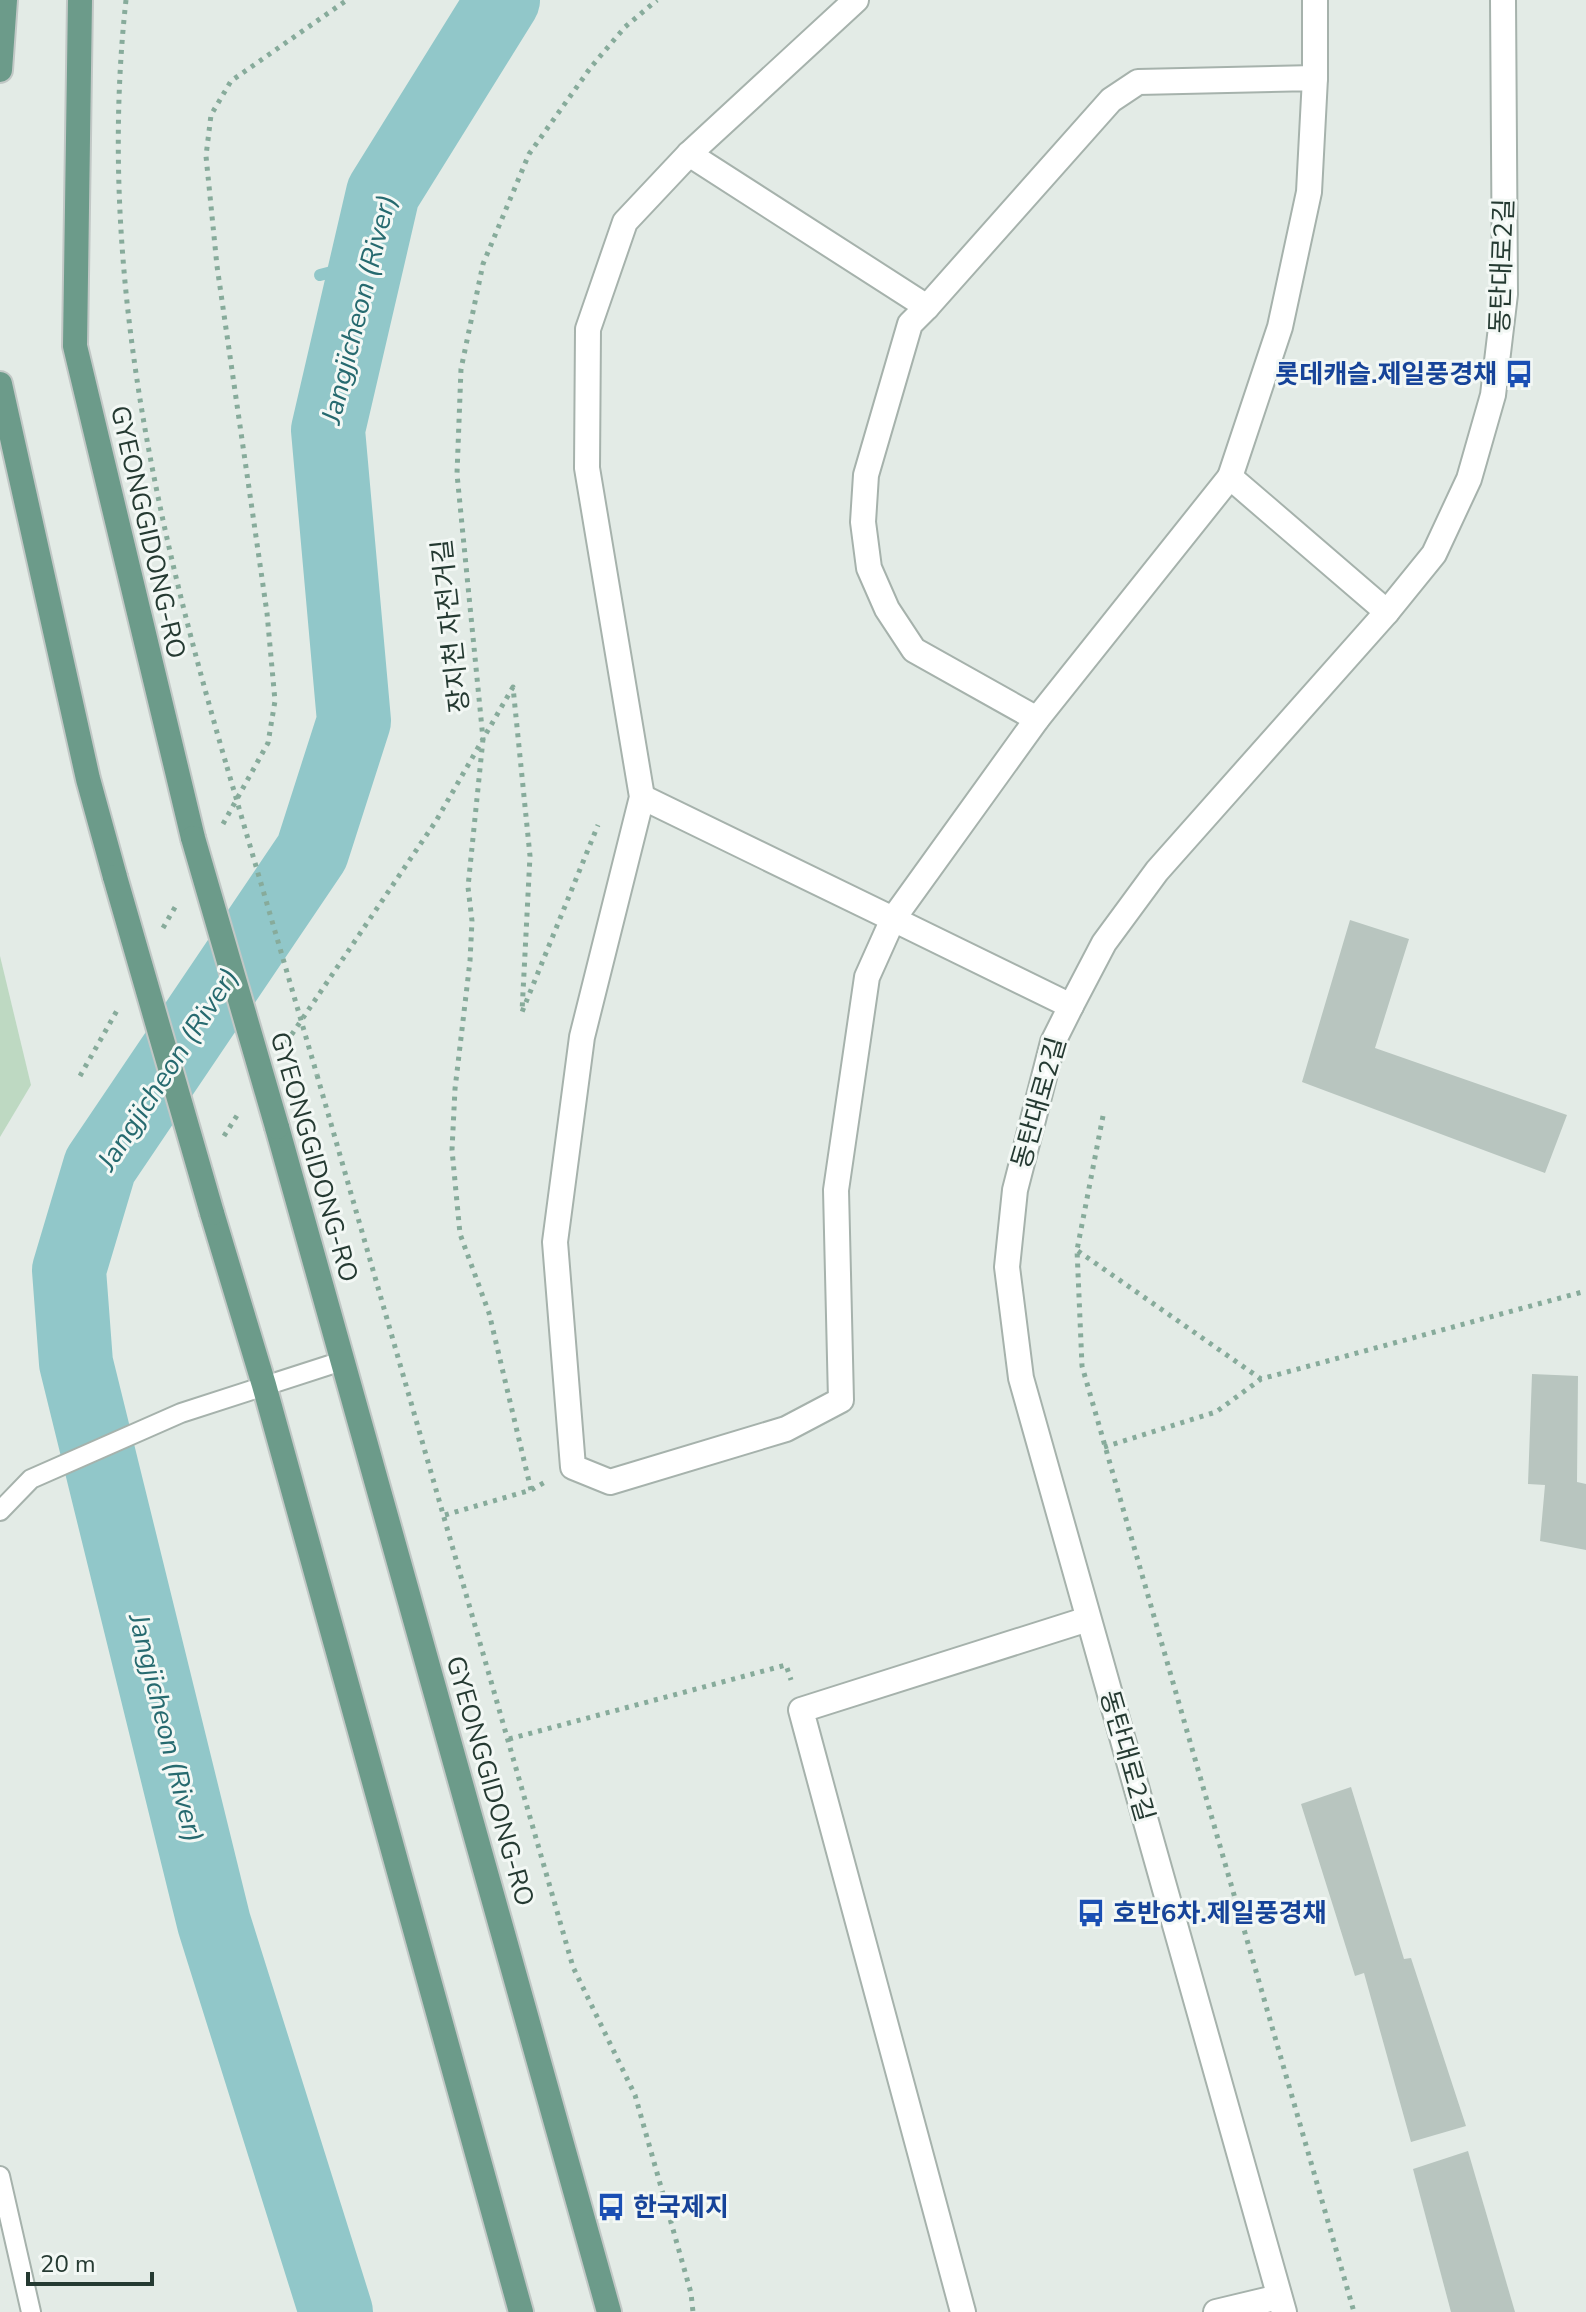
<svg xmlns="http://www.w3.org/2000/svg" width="1586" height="2312" viewBox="0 0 1586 2312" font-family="'Nunito Sans','Noto Sans KR',sans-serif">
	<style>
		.green { fill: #bed9c2 }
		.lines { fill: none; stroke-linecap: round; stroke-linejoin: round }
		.stream { stroke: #91c7c9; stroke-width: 12 }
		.river { stroke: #91c7c9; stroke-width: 74 }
		.building { fill: #b8c5bf }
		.service-casing { stroke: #a6b2ac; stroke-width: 22 }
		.minor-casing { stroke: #a6b2ac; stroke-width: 28 }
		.primary-casing { stroke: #c2c8c6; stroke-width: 28 }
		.path { stroke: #87ab9b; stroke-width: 5; stroke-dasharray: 4 6; stroke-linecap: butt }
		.service { stroke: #fff; stroke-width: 18 }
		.minor { stroke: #fff; stroke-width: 24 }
		.primary { stroke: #6c9b8a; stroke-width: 24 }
		.primary-bridge-casing { stroke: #c2c8c6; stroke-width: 28; stroke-linecap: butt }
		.path-bridge { stroke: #87ab9b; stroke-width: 5; stroke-dasharray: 4 6; stroke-linecap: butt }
		.primary-bridge { stroke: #6c9b8a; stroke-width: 24 }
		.labels { text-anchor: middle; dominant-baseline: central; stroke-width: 6; stroke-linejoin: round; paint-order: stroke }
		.street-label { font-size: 26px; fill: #253a32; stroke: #f3f8f5 }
		.transit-label { font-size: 26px; font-weight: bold; fill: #164399; stroke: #f3f8f5; text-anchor: start }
		.water-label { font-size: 28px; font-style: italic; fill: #266a6f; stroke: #f3f8f5 }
	</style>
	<rect width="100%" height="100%" fill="#e3ebe6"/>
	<polygon class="green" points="0,956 31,1085 0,1137"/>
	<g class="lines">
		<polyline class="stream" points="320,275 366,263"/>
		<polyline class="river" points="336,2312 214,1923 76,1363 69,1270 100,1166 312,852 354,721 328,430 383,193 503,0"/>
	</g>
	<g class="building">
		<polygon points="1350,920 1409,939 1375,1048 1567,1115 1545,1173 1302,1082"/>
		<polygon points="1532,1374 1578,1376 1577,1482 1586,1484 1586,1550 1540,1541 1545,1485 1528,1484"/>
		<polygon points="1351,1787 1404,1959 1411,1958 1466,2126 1411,2142 1364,1973 1355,1976 1301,1804"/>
		<polygon points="1468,2151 1515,2312 1451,2312 1413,2169"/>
	</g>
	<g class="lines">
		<defs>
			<g id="service">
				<polyline points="0,1511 31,1479 181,1413 342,1361"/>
				<polyline points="0,2176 31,2312"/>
			</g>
			<g id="minor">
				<polyline points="856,0 689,154 625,222 588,329 587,468 642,797 582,1037 555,1242 573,1467 610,1482 786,1429 841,1400 836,1190 867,977 893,919 1071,1006"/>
				<polyline points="1315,78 1315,0"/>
				<polyline points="689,154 927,307 910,324 866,475 863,522 869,568 887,609 914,650 1037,719"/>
				<polyline points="927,307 1111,100 1138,82 1315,78 1309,192 1280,327 1230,477"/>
				<polyline points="642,797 893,919 1037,719 1230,477 1387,612"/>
				<polyline points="963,2312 801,1710 1088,1619"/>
				<polyline points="1216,2312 1279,2297"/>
				<polyline points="1284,2312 1021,1378 1007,1267 1015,1190 1053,1042 1071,1006 1104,943 1157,871 1387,612 1434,554 1469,479 1493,395 1505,294 1503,0"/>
			</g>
			<g id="primary">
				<polyline points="80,0 75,346 193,838"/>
				<polyline points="0,70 5,0"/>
				<polyline points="0,384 88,779 115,877"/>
				<polyline points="277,1127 609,2312"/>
				<polyline points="212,1213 264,1385 521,2312"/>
			</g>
		</defs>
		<use href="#service" class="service-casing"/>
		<use href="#minor" class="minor-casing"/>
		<use href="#primary" class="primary-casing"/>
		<g class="path">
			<path d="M126 0C97 262 154 517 227 767"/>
			<polyline points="223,824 268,743 275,701 267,613 217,266 206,156 211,115 231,81 347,0"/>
			<polyline points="163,928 178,902"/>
			<polyline points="286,1043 436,821 483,739 457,474 461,369 483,264 529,154 591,67 625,27 657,0"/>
			<polyline points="317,1075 573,1967 635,2095 691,2293 693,2312"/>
			<polyline points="80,1076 119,1007"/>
			<polyline points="1103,1116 1077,1250 1082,1366 1354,2312"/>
			<polyline points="224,1136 238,1114"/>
			<polyline points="1078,1251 1261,1379"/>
			<polyline points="1104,1447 1216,1412 1261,1379 1586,1291"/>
			<polyline points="531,1490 489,1313 460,1234 452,1150 455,1089 470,961 472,921 468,887 483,739 513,687 530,856 522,1012 598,825"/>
			<polyline points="445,1515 531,1490 547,1481"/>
			<polyline points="509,1739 786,1665 791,1680"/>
		</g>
		<use href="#service" class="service"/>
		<use href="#minor" class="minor"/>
		<use href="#primary" class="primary"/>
		<defs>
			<g id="primary-bridge">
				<polyline points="193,838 277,1127"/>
				<polyline points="115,877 212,1213"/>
			</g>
		</defs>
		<use href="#primary-bridge" class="primary-bridge-casing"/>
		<polyline class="path-bridge" points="227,767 317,1075"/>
		<use href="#primary-bridge" class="primary-bridge"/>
	</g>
	<defs>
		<symbol id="bus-bare" viewBox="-9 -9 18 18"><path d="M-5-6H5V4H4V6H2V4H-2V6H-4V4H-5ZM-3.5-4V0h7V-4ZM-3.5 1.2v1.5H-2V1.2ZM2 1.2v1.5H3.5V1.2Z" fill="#1a4fb4" stroke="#f3f8f5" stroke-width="2.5" paint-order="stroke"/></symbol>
	</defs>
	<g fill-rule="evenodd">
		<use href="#bus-bare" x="1499" y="354" width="40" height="40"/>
		<use href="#bus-bare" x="1071" y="1893" width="40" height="40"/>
		<use href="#bus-bare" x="591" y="2187" width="40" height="40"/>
	</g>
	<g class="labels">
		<g class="street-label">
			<text transform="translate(1502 266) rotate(-88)">동탄대로2길</text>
			<text transform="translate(148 532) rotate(77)">GYEONGGIDONG-RO</text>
			<text transform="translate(451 626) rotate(-96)">장지천 자전거길</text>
			<text transform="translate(1039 1103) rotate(-74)">동탄대로2길</text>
			<text transform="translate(314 1157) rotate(74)">GYEONGGIDONG-RO</text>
			<text transform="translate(1127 1756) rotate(74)">동탄대로2길</text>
			<text transform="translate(490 1781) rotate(74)">GYEONGGIDONG-RO</text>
		</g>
		<g class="transit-label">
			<text x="1497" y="374" text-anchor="end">롯데캐슬.제일풍경채</text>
			<text x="1113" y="1913">호반6차.제일풍경채</text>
			<text x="633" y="2207">한국제지</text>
		</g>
		<g class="water-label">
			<text transform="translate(359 309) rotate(-76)">Jangjicheon (River)</text>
			<text transform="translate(168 1069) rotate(-57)">Jangjicheon (River)</text>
			<text transform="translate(166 1728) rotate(76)">Jangjicheon (River)</text>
		</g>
	</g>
	<path d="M28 2272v12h124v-12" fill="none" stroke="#253a32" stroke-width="4"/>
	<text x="40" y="2272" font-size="24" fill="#253a32" stroke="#f3f8f5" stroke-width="6" paint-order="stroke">20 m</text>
</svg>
